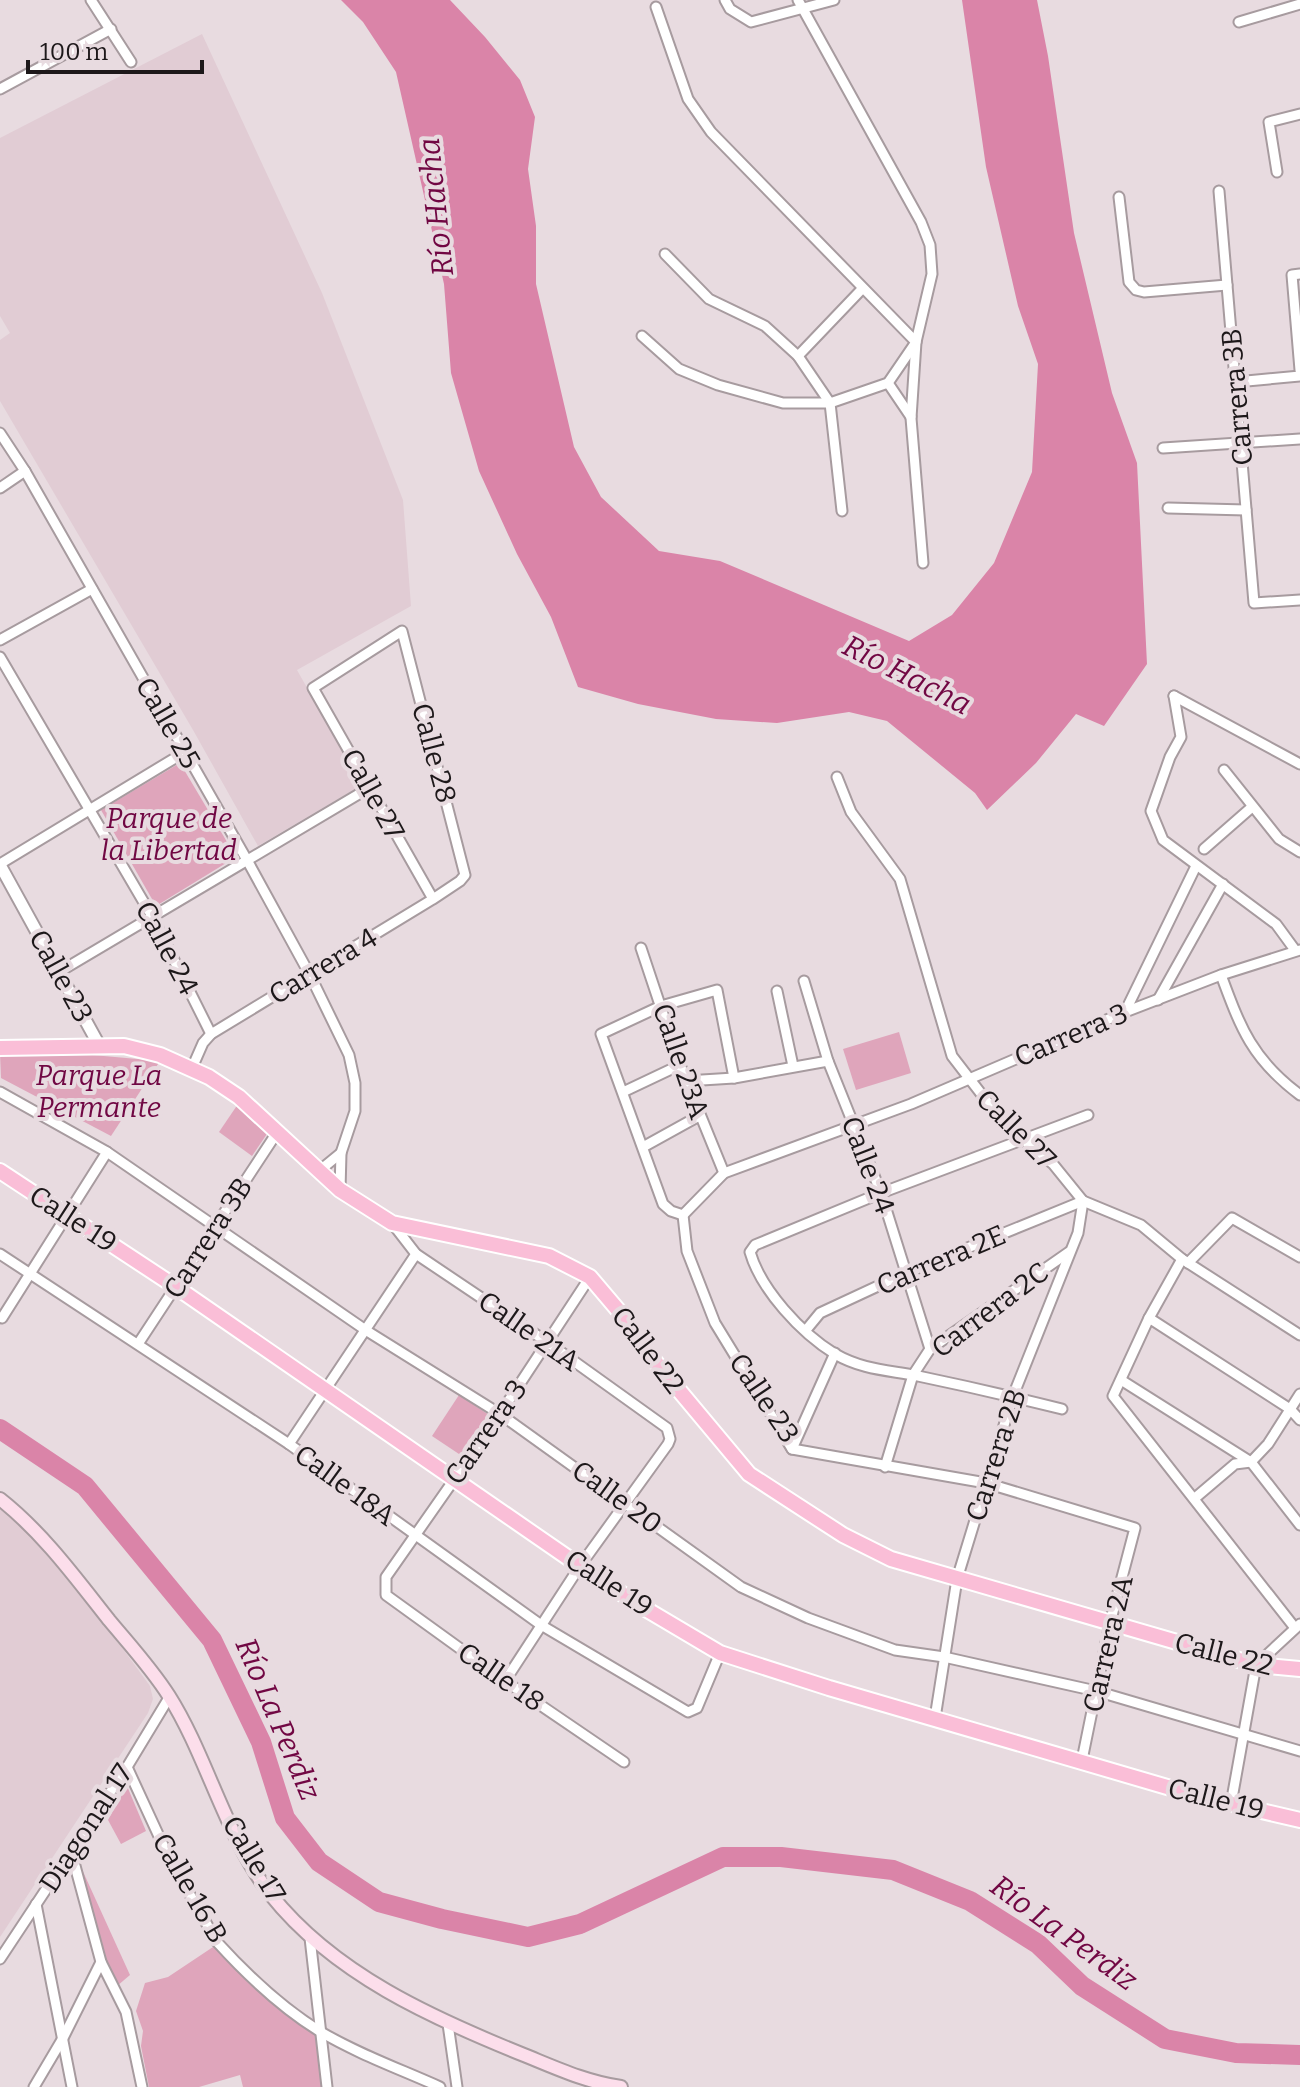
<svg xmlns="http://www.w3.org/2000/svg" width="1300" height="2087" viewBox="0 0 1300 2087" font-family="Bitter,serif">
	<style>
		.built { fill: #e1ccd4 }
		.green { fill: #dfa5bb }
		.water { fill: #da84a8 }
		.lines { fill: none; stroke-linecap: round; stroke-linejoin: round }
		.river { stroke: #da84a8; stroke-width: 20 }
		.minor-casing { stroke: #a79b9f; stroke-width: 13 }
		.tertiary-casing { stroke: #a79b9f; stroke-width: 15 }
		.secondary-casing { stroke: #a79b9f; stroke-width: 16 }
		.primary-casing { stroke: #fff; stroke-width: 18 }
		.minor { stroke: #fff; stroke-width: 9 }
		.tertiary { stroke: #fff; stroke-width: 11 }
		.secondary { stroke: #fcdeeb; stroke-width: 12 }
		.primary { stroke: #fabed7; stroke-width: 14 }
		.labels { text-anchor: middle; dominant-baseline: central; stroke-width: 8; stroke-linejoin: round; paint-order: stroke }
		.street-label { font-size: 28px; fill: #1d181a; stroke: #e8dbe0 }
		.park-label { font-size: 28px; font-style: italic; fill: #700743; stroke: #e8dbe0 }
		.water-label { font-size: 30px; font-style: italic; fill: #710743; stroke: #e8dbe0 }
	</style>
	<rect width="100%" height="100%" fill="#e8dbe0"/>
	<g class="built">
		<polygon points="202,34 322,293 403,500 411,606 297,670 362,785 258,846 193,730 0,401 0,340 10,333 0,316 0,138"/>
		<polygon points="0,1509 21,1523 123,1649 150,1686 153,1699 148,1713 0,1937"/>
	</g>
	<g class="green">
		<polygon points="180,763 236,857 156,906 101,810"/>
		<polygon points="899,1032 911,1073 856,1090 843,1049"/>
		<polygon points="0,1053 81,1054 160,1061 111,1136 1,1078"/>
		<polygon points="238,1104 271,1128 252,1156 219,1132"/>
		<polygon points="459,1395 489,1415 462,1456 432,1436"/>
		<polygon points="127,1786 146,1831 121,1844 108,1820"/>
		<path d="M80 1865 130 1975 117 1986C99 1950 84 1906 80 1865Z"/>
		<polygon points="216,1945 268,1999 317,2035 323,2087 243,2087 240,2075 199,2087 149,2087 141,2046 143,2031 136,2011 145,1983 168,1977"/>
	</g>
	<polygon class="water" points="341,0 450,0 485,37 520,80 535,117 528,169 536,226 536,284 574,447 601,497 659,551 720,561 909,641 952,615 994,563 1032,472 1038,364 1018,306 986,167 962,0 1037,0 1048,56 1074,233 1112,393 1137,463 1147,664 1104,726 1076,714 1036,763 987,810 975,793 887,721 849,712 777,723 716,719 638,704 578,687 551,617 517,554 479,471 451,373 444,284 396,72 363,22"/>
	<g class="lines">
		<polyline class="river" points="0,1429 85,1486 212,1640 261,1742 285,1818 319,1862 379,1902 442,1919 528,1937 580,1924 723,1857 781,1857 893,1870 970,1901 1038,1944 1082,1986 1165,2039 1236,2053 1300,2055"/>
		<defs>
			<g id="minor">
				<polyline points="91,0 131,62"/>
				<polyline points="725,0 730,9 751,22 834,0"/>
				<polyline points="798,0 921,222 930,245 932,274 916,342 911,418 923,563"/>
				<polyline points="1239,22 1300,4"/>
				<polyline points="0,89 111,29"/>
				<polyline points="1277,172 1269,122 1300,114"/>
				<polyline points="1219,191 1254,603 1300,600"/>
				<polyline points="1119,197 1129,282 1136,290 1144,292 1227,285"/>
				<polyline points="665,254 709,299 765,326 798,356 830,403 842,511"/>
				<polyline points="1300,274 1292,275 1300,370"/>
				<polyline points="642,336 679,369 718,385 783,403 830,403 888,383 916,342 711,132 688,99 656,7"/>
				<polyline points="798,356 862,289"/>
				<polyline points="1236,382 1300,376"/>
				<polyline points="888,383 911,417"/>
				<polyline points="0,433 25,471 247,860 310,975 349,1055 355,1083 355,1111 341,1153 340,1190"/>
				<polyline points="1163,448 1300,439"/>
				<polyline points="0,488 25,471"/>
				<polyline points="1168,508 1246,510"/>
				<polyline points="0,640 92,589"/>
				<polyline points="0,657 153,918 211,1034"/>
				<polyline points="1174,696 1181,737 1170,757 1151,811 1163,840 1276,924 1295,950"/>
				<polyline points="1174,696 1300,764"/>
				<polyline points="1224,770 1279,839 1300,852"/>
				<polyline points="837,777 851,812 900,879 952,1056 1006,1126 1053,1164 1083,1201 1141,1225 1182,1259 1300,1335"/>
				<polyline points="1204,849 1252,807"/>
				<polyline points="0,864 185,752"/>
				<polyline points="641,948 680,1065 724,1173"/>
				<polyline points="59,972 369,788"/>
				<path d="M1221 975C1241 1029 1252 1059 1300 1095"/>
				<polyline points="804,981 828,1061 881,1193 930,1349"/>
				<polyline points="777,991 793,1066"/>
				<polyline points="1158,1000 1223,884"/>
				<polyline points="1125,1012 1196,866"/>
				<polyline points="192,1068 203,1043 211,1034 433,899 460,881 465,875 402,631 313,688 433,899"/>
				<polyline points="686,1081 734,1078 828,1061"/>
				<polyline points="0,1092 107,1152 367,1331 500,1414 741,1587 808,1618 895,1650 944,1657 1096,1691 1300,1751"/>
				<polyline points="623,1092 680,1065"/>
				<polyline points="643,1147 699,1116"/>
				<polyline points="319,1171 341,1153"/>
				<polyline points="683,1215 687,1251 715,1323 792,1449 986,1483 1135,1528 1110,1623 1082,1760"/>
				<polyline points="683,1215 724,1173 911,1104 1125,1012 1221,975 1300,950"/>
				<polyline points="683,1215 671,1211 663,1204 601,1034 661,1006 717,990 734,1078"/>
				<polyline points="392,1223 416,1254 547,1342 667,1428 670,1439 668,1444 580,1566 505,1681"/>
				<polyline points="0,1254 289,1444 541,1625 688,1712 697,1708 720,1653"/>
				<polyline points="1182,1259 1149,1318 1113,1396 1295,1628"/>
				<polyline points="1188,1263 1232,1218 1300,1257"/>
				<polyline points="590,1277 500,1414 386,1577 386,1595 505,1681 624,1762"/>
				<polyline points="2,1318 107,1152"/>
				<polyline points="1149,1318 1290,1409 1300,1420"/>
				<polyline points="806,1330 820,1313 906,1273 1083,1201"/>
				<polyline points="138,1344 278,1131"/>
				<polyline points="1121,1380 1251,1462 1300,1525"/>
				<path d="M1062 1409C1014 1397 966 1386 918 1376 888 1370 863 1370 835 1354 801 1333 761 1290 750 1252L755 1245 881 1193 1088 1115"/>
				<polyline points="289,1444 416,1254"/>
				<polyline points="792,1449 835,1353"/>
				<polyline points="885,1467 913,1375 930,1349 1069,1252"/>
				<polyline points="1195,1498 1235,1464 1251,1462 1268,1444 1300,1394"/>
				<polyline points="935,1718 957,1579 1013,1396 1078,1233 1083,1201"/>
				<path d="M127 1767 169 1858 217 1942C247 1975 283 2009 321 2032 358 2054 400 2069 440 2087"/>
				<polyline points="1231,1804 1256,1665 1300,1624"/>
				<polyline points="71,1851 101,1962 126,2012 142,2087"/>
				<polyline points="36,1904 72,2087"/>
				<polyline points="310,1938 327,2087"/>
				<polyline points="0,1959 127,1767 170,1696"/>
				<polyline points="448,2024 457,2087"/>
				<polyline points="34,2087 63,2038 101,1962"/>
			</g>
			<polyline id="tertiary" points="0,865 99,1045"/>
			<path id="secondary" d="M0 1499C43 1533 75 1577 109 1620 129 1644 152 1669 169 1696 207 1756 226 1838 271 1895 334 1974 432 2018 524 2055 556 2068 586 2082 621 2087"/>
			<g id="primary">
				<polyline points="0,1048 124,1046 160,1055 209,1077 239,1097 340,1190 392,1223 549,1256 590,1277 618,1310 637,1340 749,1474 843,1535 891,1559 1256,1665 1300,1669"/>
				<polyline points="0,1171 176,1287 580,1566 639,1605 720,1653 829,1688 1198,1796 1300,1820"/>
			</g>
		</defs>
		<use href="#minor" class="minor-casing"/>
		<use href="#tertiary" class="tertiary-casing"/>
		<use href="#secondary" class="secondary-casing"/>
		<use href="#primary" class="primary-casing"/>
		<use href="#minor" class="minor"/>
		<use href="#tertiary" class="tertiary"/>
		<use href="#secondary" class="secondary"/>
		<use href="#primary" class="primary"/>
	</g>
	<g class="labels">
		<g class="street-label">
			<text transform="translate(1237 397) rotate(-95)">Carrera 3B</text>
			<text transform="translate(168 723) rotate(60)">Calle 25</text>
			<text transform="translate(434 753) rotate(75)">Calle 28</text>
			<text transform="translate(373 794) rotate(61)">Calle 27</text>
			<text transform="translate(167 948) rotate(62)">Calle 24</text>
			<text transform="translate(323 966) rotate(-31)">Carrera 4</text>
			<text transform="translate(61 976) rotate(61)">Calle 23</text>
			<text transform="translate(1071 1035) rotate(-23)">Carrera 3</text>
			<text transform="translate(681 1061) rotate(71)">Calle 23A</text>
			<text transform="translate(1016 1129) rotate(45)">Calle 27</text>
			<text transform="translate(868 1165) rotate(69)">Calle 24</text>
			<text transform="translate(73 1219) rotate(33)">Calle 19</text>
			<text transform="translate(208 1238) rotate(-57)">Carrera 3B</text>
			<text transform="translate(941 1260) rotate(-23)">Carrera 2E</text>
			<text transform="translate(990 1310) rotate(-37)">Carrera 2C</text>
			<text transform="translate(529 1331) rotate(35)">Calle 21A</text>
			<text transform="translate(648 1350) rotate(53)">Calle 22</text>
			<text transform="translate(764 1398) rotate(56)">Calle 23</text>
			<text transform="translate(486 1432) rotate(-55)">Carrera 3</text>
			<text transform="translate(996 1455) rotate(-72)">Carrera 2B</text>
			<text transform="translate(345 1485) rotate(36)">Calle 18A</text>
			<text transform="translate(617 1497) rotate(36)">Calle 20</text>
			<text transform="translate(609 1583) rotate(33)">Calle 19</text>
			<text transform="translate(1108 1644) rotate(-77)">Carrera 2A</text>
			<text transform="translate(1224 1654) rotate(14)">Calle 22</text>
			<text transform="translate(501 1677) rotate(35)">Calle 18</text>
			<text transform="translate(1216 1799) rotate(14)">Calle 19</text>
			<text transform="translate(86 1828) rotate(-57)">Diagonal 17</text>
			<text transform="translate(254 1859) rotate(59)">Calle 17</text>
			<text transform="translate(190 1888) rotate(60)">Calle 16 B</text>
		</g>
		<g class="park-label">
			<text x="169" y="818">Parque de<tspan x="169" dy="32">la Libertad</tspan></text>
			<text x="99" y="1075">Parque La<tspan x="99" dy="32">Permante</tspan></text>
		</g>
		<g class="water-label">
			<text transform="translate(436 207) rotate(-96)">Río Hacha</text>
			<text transform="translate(907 675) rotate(27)">Río Hacha</text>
			<text transform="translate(278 1719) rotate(67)">Río La Perdiz</text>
			<text transform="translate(1064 1933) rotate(36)">Río La Perdiz</text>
		</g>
	</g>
	<path d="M28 60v12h174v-12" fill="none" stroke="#1d181a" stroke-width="4"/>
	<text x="40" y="60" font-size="24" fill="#1d181a" stroke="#e8dbe0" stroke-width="6" paint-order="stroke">100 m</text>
</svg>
